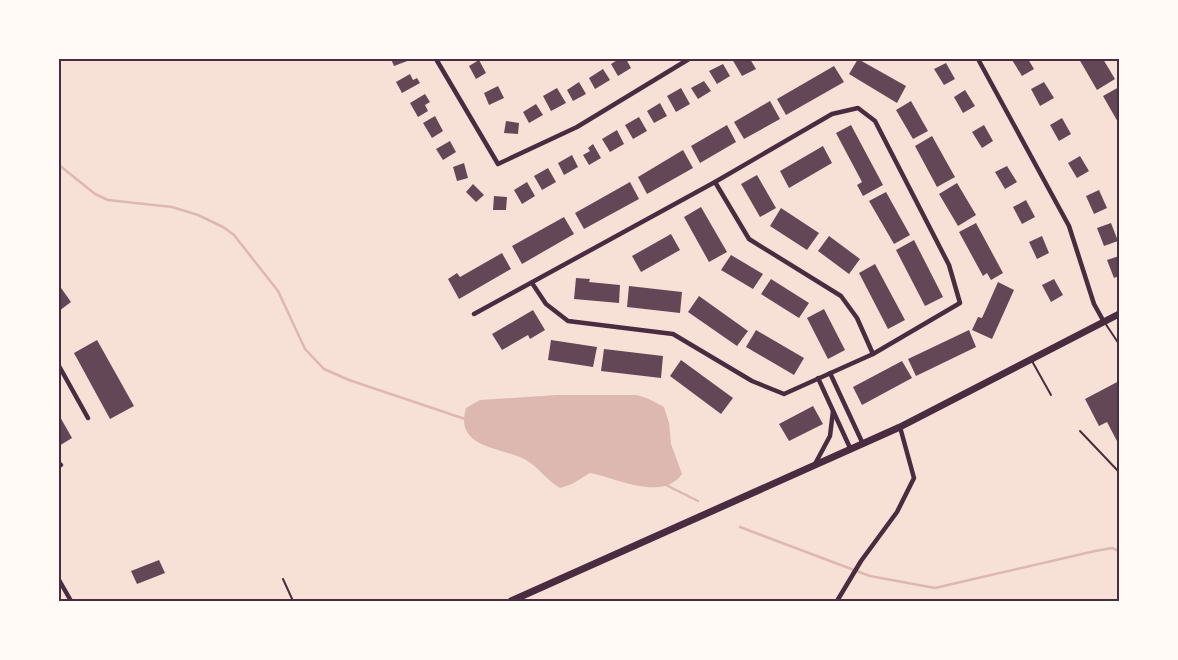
<svg xmlns="http://www.w3.org/2000/svg" width="1178" height="660" viewBox="0 0 1178 660" font-family="'IBM Plex Sans',sans-serif">
	<style>
		.water { fill: #dcb8b0 }
		.lines { fill: none; stroke-linecap: round; stroke-linejoin: round }
		.stream { stroke: #dcb8b0; stroke-width: 2.5 }
		.building { fill: #644757 }
		.service { stroke: #4a2c40; stroke-width: 2 }
		.minor { stroke: #4a2c40; stroke-width: 4.5 }
		.primary { stroke: #4a2c40; stroke-width: 7 }
		.neatline { fill: none; stroke: #4a2c40; stroke-width: 2 }
	</style>
	<rect width="100%" height="100%" fill="#f7e1d7"/>
	<path class="water" d="M557 395H637L649 399 664 407 669 423 671 444 682 474C662 502 617 478 590 473L572 484 560 488C546 480 537 465 524 459 500 447 454 448 466 408L480 400Z"/>
	<g class="lines">
		<g class="stream">
			<polyline points="59,165 95,194 108,200 172,207 198,215 223,227 234,235 278,291 305,349 324,369 349,380 465,419"/>
			<polyline points="666,485 698,501"/>
			<polyline points="740,527 870,576 935,588 1095,551 1112,548 1119,551"/>
		</g>
	</g>
	<g class="building">
		<polygon points="391,59 410,59 410,60 394,66"/>
		<polygon points="619,59 626,59 631,68 618,76 611,64"/>
		<polygon points="732,59 750,59 756,69 742,76"/>
		<polygon points="858,59 906,86 897,103 849,74"/>
		<polygon points="1015,59 1028,59 1034,69 1022,76 1012,60"/>
		<polygon points="1079,59 1103,59 1115,79 1097,90"/>
		<polygon points="479,60 486,73 476,79 469,66"/>
		<polygon points="946,63 955,79 944,85 934,69"/>
		<polygon points="723,64 730,76 717,84 709,71"/>
		<polygon points="834,66 844,82 786,115 777,99"/>
		<polygon points="603,69 610,80 595,89 589,78"/>
		<polygon points="410,74 413,80 417,78 420,83 402,93 396,82"/>
		<polygon points="704,81 711,91 698,99 691,88"/>
		<polygon points="579,82 586,94 573,101 567,90"/>
		<polygon points="1044,82 1054,98 1040,106 1031,89"/>
		<polygon points="498,86 504,98 489,105 484,93"/>
		<polygon points="1119,87 1119,124 1103,96"/>
		<polygon points="557,88 566,103 551,111 543,96"/>
		<polygon points="681,88 690,104 676,112 667,96"/>
		<polygon points="965,90 975,106 963,113 954,97"/>
		<polygon points="425,94 430,102 425,105 428,111 418,117 410,103"/>
		<polygon points="770,101 780,119 744,139 734,122"/>
		<polygon points="911,101 928,131 913,139 896,110"/>
		<polygon points="660,103 667,116 654,123 647,111"/>
		<polygon points="536,104 543,115 529,123 523,112"/>
		<polygon points="435,116 443,131 432,138 423,123"/>
		<polygon points="639,117 647,131 633,139 625,125"/>
		<polygon points="1062,118 1071,134 1059,141 1050,125"/>
		<polygon points="506,121 519,123 518,134 504,133"/>
		<polygon points="727,125 736,142 700,163 691,146"/>
		<polygon points="851,125 883,185 863,196 857,185 862,182 836,133"/>
		<polygon points="984,125 993,141 982,148 972,132"/>
		<polygon points="617,130 624,144 610,152 602,139"/>
		<polygon points="932,136 955,177 937,187 915,146"/>
		<polygon points="450,141 456,152 443,160 436,149"/>
		<polygon points="593,144 601,158 589,165 583,155 590,151 588,148"/>
		<polygon points="823,146 832,163 789,188 780,171"/>
		<polygon points="683,150 693,168 647,194 638,177"/>
		<polygon points="572,155 578,167 564,175 558,163"/>
		<polygon points="1080,156 1089,171 1077,178 1068,163"/>
		<polygon points="464,163 468,178 457,181 453,167"/>
		<polygon points="1007,166 1017,182 1005,189 995,172"/>
		<polygon points="548,168 556,182 542,190 534,176"/>
		<polygon points="757,175 776,208 760,217 741,184"/>
		<polygon points="527,182 535,196 522,204 514,190"/>
		<polygon points="630,182 639,199 584,229 575,213"/>
		<polygon points="957,183 976,215 958,226 939,194"/>
		<polygon points="473,184 484,195 476,202 466,192"/>
		<polygon points="1099,190 1107,208 1094,214 1086,196"/>
		<polygon points="886,192 910,235 894,244 869,201"/>
		<polygon points="494,196 507,197 506,210 493,210"/>
		<polygon points="1026,200 1035,217 1022,224 1013,207"/>
		<polygon points="701,207 727,252 709,262 684,217"/>
		<polygon points="781,208 819,233 807,250 770,226"/>
		<polygon points="564,217 574,234 522,264 512,246"/>
		<polygon points="976,223 1003,273 991,280 987,273 983,276 959,232"/>
		<polygon points="1111,223 1118,241 1104,246 1097,228"/>
		<polygon points="671,234 680,250 641,272 632,256"/>
		<polygon points="829,236 860,259 849,274 818,251"/>
		<polygon points="1042,236 1049,253 1037,259 1029,242"/>
		<polygon points="914,240 943,297 925,306 896,250"/>
		<polygon points="502,253 511,269 459,299 448,279 457,273 460,277"/>
		<polygon points="731,255 763,274 753,289 721,270"/>
		<polygon points="1119,256 1119,276 1114,278 1107,260"/>
		<polygon points="875,264 905,320 888,329 859,273"/>
		<polygon points="576,278 590,279 589,282 620,285 619,303 574,299"/>
		<polygon points="771,279 809,303 799,318 761,294"/>
		<polygon points="1054,279 1063,295 1051,302 1042,285"/>
		<polygon points="998,282 1014,290 992,339 972,330 978,317 982,318"/>
		<polygon points="59,285 71,302 59,311"/>
		<polygon points="629,286 682,292 680,313 627,307"/>
		<polygon points="699,296 748,331 737,346 688,312"/>
		<polygon points="824,309 845,350 828,359 807,318"/>
		<polygon points="533,310 545,330 530,339 528,335 502,350 492,334"/>
		<polygon points="756,330 804,358 794,375 746,347"/>
		<polygon points="969,330 976,347 916,376 908,359"/>
		<polygon points="97,340 134,406 110,419 74,353"/>
		<polygon points="551,340 597,347 593,367 548,360"/>
		<polygon points="604,349 663,356 661,378 601,371"/>
		<polygon points="681,360 733,398 721,414 670,376"/>
		<polygon points="902,361 912,378 862,405 853,387"/>
		<polygon points="1119,381 1119,445 1107,422 1099,426 1085,399"/>
		<polygon points="813,406 823,424 789,441 779,424"/>
		<polygon points="59,415 72,438 59,446"/>
		<polygon points="159,560 165,573 137,584 131,571"/>
	</g>
	<g class="lines">
		<g class="service">
			<polyline points="1105,323 1119,344"/>
			<polyline points="1032,361 1051,395"/>
			<polyline points="1080,431 1119,472"/>
			<polyline points="283,579 293,601"/>
		</g>
		<g class="minor">
			<polyline points="436,59 498,164 577,127 689,59"/>
			<polyline points="978,59 1069,226 1094,304 1104,322"/>
			<polyline points="715,182 749,239 841,296 857,318 873,354"/>
			<polyline points="474,314 715,182 832,114 858,108 875,121 949,265 960,303 873,354 784,394 752,381 673,334 568,321 546,304 532,283"/>
			<polyline points="59,366 88,418"/>
			<polyline points="830,373 863,444"/>
			<polyline points="818,378 851,450"/>
			<polyline points="59,463 61,465"/>
			<polyline points="815,464 830,436 833,411"/>
			<polyline points="59,580 71,601"/>
			<polyline points="837,601 861,561 897,512 914,478 900,427"/>
		</g>
		<polyline class="primary" points="511,601 900,427 1119,314"/>
	</g>
	<rect width="1178" height="660" fill="none" stroke="#fffaf5" stroke-width="120"/>
	<rect x="60" y="60" width="1058" height="540" class="neatline"/>
</svg>
